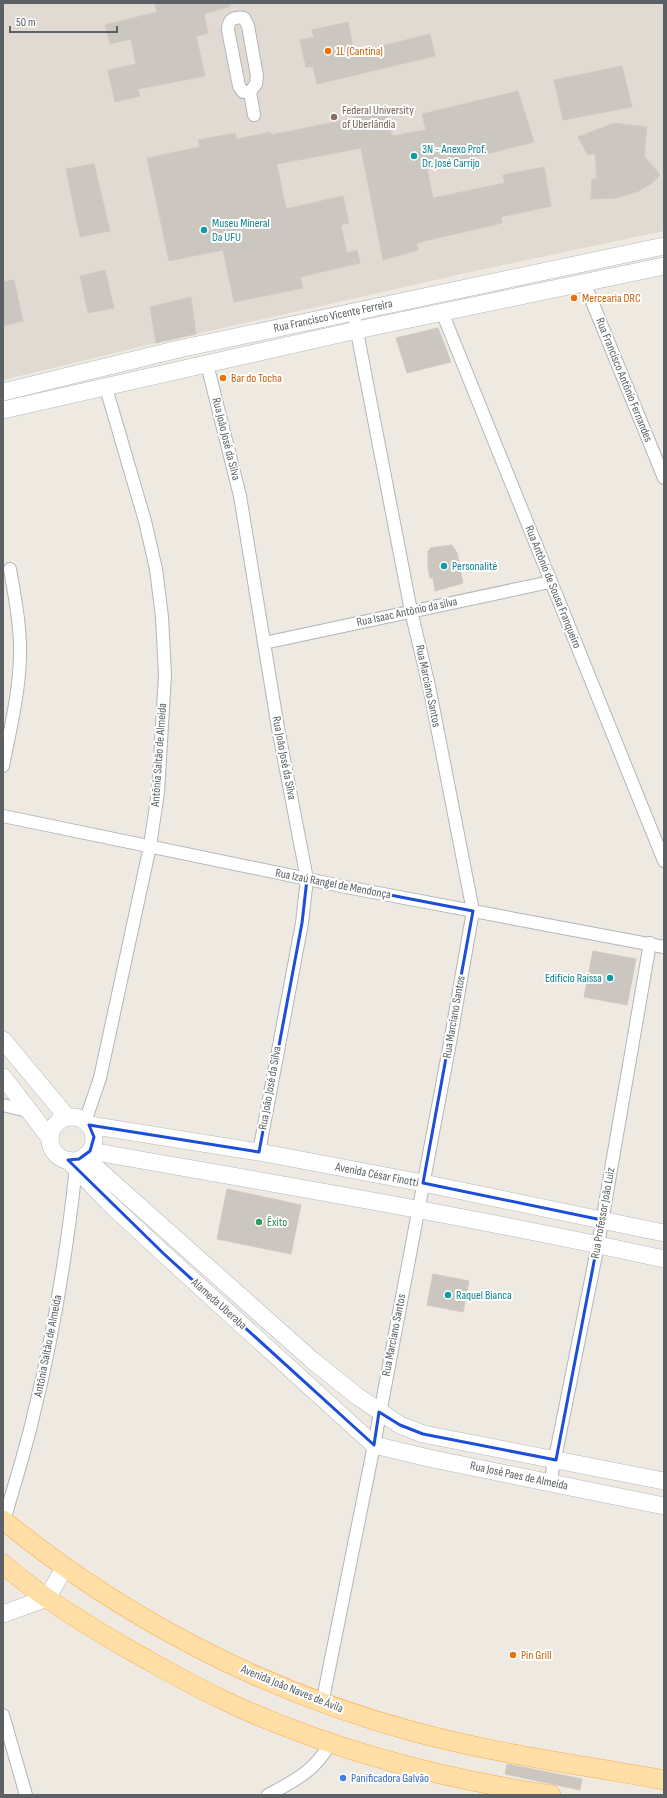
<svg xmlns="http://www.w3.org/2000/svg" width="667" height="1798" viewBox="0 0 667 1798" font-family="'Sofia Sans Condensed',sans-serif">
	<style>
		.education { fill: #e1dad2 }
		.building { fill: #cbc6c0; stroke: #d3c9bf }
		.lines { fill: none; stroke-linecap: round; stroke-linejoin: round }
		.street-casing { stroke: #b2b6ba; stroke-width: 14 }
		.secondary-casing { stroke: #b3b9bd; stroke-width: 18 }
		.primary-casing { stroke: #fea94a; stroke-width: 20 }
		.street { stroke: #fff; stroke-width: 12 }
		.secondary { stroke: #fff; stroke-width: 17 }
		.primary { stroke: #ffdfa5; stroke-width: 19 }
		.marked { fill: none; stroke: #1d4ed8; stroke-width: 3; stroke-linejoin: round }
		.food-dot { fill: #e8710a; stroke: #fff; stroke-width: 1.5 }
		.education-dot { fill: #8d6e63; stroke: #fff; stroke-width: 1.5 }
		.culture-dot { fill: #0f9aa8; stroke: #fff; stroke-width: 1.5 }
		.leisure-dot { fill: #2e9e5b; stroke: #fff; stroke-width: 1.5 }
		.shop-dot { fill: #3f7fe0; stroke: #fff; stroke-width: 1.5 }
		.labels { text-anchor: middle; dominant-baseline: central; stroke-width: 4; stroke-linejoin: round; paint-order: stroke }
		.food-label { font-size: 12px; fill: #c56008; stroke: #fff; text-anchor: start }
		.education-label { font-size: 12px; fill: #785e54; stroke: #fff; text-anchor: start }
		.culture-label { font-size: 12px; fill: #0d838f; stroke: #fff; text-anchor: start }
		.street-label { font-size: 12px; fill: #5a6064; stroke: #fff }
		.leisure-label { font-size: 12px; fill: #27864d; stroke: #fff; text-anchor: start }
		.shop-label { font-size: 12px; fill: #366cbe; stroke: #fff; text-anchor: start }
	</style>
	<rect width="100%" height="100%" fill="#eee9e1"/>
	<polygon class="education" points="3,3 664,3 664,231 484,269 156,343 3,380"/>
	<g class="building">
		<polygon points="154,3 230,3 231,6 204,14 208,33 196,36 205,76 138,89 140,96 115,102 108,70 136,64 131,39 110,44 105,25 157,12"/>
		<polygon points="348,22 354,53 430,34 435,56 317,84 313,67 306,67 300,40 314,37 312,30"/>
		<polygon points="622,66 632,107 563,120 554,80"/>
		<polygon points="518,91 534,142 427,169 433,198 505,183 503,175 544,167 551,206 501,217 502,223 416,243 418,250 383,260 361,148 277,164 286,209 343,196 349,223 341,225 347,253 357,250 360,263 300,277 303,288 234,302 223,250 169,261 147,158 200,147 198,140 235,133 237,139 270,132 271,135 355,118 354,115 385,108 392,136 426,130 422,114"/>
		<polygon points="614,123 647,127 644,156 660,175 651,184 639,191 616,198 591,199 592,179 597,178 595,153 588,155 578,137"/>
		<polygon points="94,164 110,231 80,237 66,169"/>
		<polygon points="105,270 114,308 88,313 80,276"/>
		<polygon points="14,280 23,321 3,326 3,282"/>
		<polygon points="191,297 196,334 156,343 150,307"/>
		<polygon points="438,328 451,362 407,373 396,338"/>
		<polygon points="452,545 457,553 463,583 435,591 433,578 430,578 428,568 428,551 430,550 430,548"/>
		<polygon points="593,951 636,959 627,1005 584,997"/>
		<polygon points="227,1189 301,1205 291,1254 217,1239"/>
		<polygon points="433,1274 469,1281 463,1312 427,1305"/>
		<polygon points="507,1764 582,1779 580,1790 505,1774"/>
	</g>
	<g class="lines">
		<defs>
			<g id="street">
				<path d="M250 92H243L239 86 228 30C228 19 235 16 244 18L248 26 257 76 256 84 250 92 254 115"/>
				<polyline points="584,282 664,478"/>
				<polyline points="442,312 664,861"/>
				<polyline points="207,364 240,496 278,728 307,879 302,923 259,1152"/>
				<polyline points="264,643 550,582"/>
				<path d="M3 766C10 730 19 694 20 657 21 628 15 598 10 569"/>
				<polyline points="3,816 346,887 664,947"/>
				<polyline points="3,1105 31,1112"/>
				<polyline points="85,1122 100,1078 150,846 158,792 165,675 162,617 156,569 145,521 106,388"/>
				<polyline points="550,1483 598,1245 650,943"/>
				<path d="M4 1521C14 1485 26 1449 34 1413 54 1333 67 1250 76 1168"/>
				<polyline points="322,1704 374,1445 449,1048 473,911 429,686 411,611 353,311"/>
				<polyline points="3,1715 26,1795"/>
				<path d="M268 1795C296 1780 315 1771 331 1742"/>
			</g>
			<g id="secondary">
				<polyline points="3,392 179,349 664,246"/>
				<polyline points="3,410 357,330 664,266"/>
				<polyline points="3,1040 67,1117"/>
				<polyline points="3,1077 50,1138"/>
				<circle cx="72" cy="1139" r="22"/>
				<polyline points="89,1125 259,1152 423,1183 664,1233"/>
				<path d="M90 1151C282 1185 474 1217 664 1259"/>
				<polyline points="84,1157 312,1360 357,1396 400,1425 423,1434 664,1481"/>
				<polyline points="68,1160 108,1202 164,1254 374,1445 433,1459 664,1506"/>
				<polyline points="3,1614 47,1598 65,1567"/>
			</g>
			<g id="primary">
				<path d="M3 1520C123 1618 265 1692 415 1732 497 1754 581 1765 664 1780"/>
				<path d="M3 1564C41 1597 85 1624 128 1649 159 1666 189 1684 221 1699 324 1748 438 1778 551 1795"/>
			</g>
		</defs>
		<use href="#street" class="street-casing"/>
		<use href="#secondary" class="secondary-casing"/>
		<use href="#primary" class="primary-casing"/>
		<use href="#street" class="street"/>
		<use href="#secondary" class="secondary"/>
		<use href="#primary" class="primary"/>
	</g>
	<path class="marked" d="M307 879 473 911 423 1183 602 1220 556 1460 423 1434 400 1425 379 1412 374 1445 164 1254 68 1160 79 1159 90 1151 94 1137 89 1125 259 1152 302 923Z"/>
	<g class="food-dot">
		<circle cx="328" cy="51" r="4"/>
		<circle cx="574" cy="298" r="4"/>
		<circle cx="223" cy="378" r="4"/>
		<circle cx="513" cy="1655" r="4"/>
	</g>
	<circle class="education-dot" cx="334" cy="117" r="4"/>
	<g class="culture-dot">
		<circle cx="414" cy="156" r="4"/>
		<circle cx="204" cy="230" r="4"/>
		<circle cx="444" cy="566" r="4"/>
		<circle cx="610" cy="978" r="4"/>
		<circle cx="448" cy="1295" r="4"/>
	</g>
	<circle class="leisure-dot" cx="259" cy="1222" r="4"/>
	<circle class="shop-dot" cx="343" cy="1778" r="4"/>
	<g class="labels">
		<g class="food-label">
			<text x="336" y="51">1L (Cantina)</text>
			<text x="582" y="298">Mercearia DRC</text>
			<text x="231" y="378">Bar do Tocha</text>
			<text x="521" y="1655">Pin Grill</text>
		</g>
		<g class="education-label">
			<text x="342" y="110">Federal University<tspan x="342" dy="14">of Uberlândia</tspan></text>
		</g>
		<g class="culture-label">
			<text x="422" y="149">3N - Anexo Prof.<tspan x="422" dy="14">Dr. José Carrijo</tspan></text>
			<text x="212" y="223">Museu Mineral<tspan x="212" dy="14">Da UFU</tspan></text>
			<text x="452" y="566">Personalité</text>
			<text x="602" y="978" text-anchor="end">Edifício Raissa</text>
			<text x="456" y="1295">Raquel Bianca</text>
		</g>
		<g class="street-label">
			<text transform="translate(333 316) rotate(-12)">Rua Francisco Vicente Ferreira</text>
			<text transform="translate(624 380) rotate(68)">Rua Francisco Antônio Fernandes</text>
			<text transform="translate(226 439) rotate(76)">Rua João José da Silva</text>
			<text transform="translate(553 587) rotate(68)">Rua Antônio de Sousa Franqueiro</text>
			<text transform="translate(407 612) rotate(-12)">Rua Isaac Antônio da silva</text>
			<text transform="translate(428 686) rotate(78)">Rua Marciano Santos</text>
			<text transform="translate(159 755) rotate(-86)">Antônia Saltão de Almeida</text>
			<text transform="translate(284 758) rotate(79)">Rua João José da Silva</text>
			<text transform="translate(333 884) rotate(11)">Rua Izaú Rangel de Mendonça</text>
			<text transform="translate(454 1017) rotate(-80)">Rua Marciano Santos</text>
			<text transform="translate(270 1088) rotate(-80)">Rua João José da Silva</text>
			<text transform="translate(377 1175) rotate(11)">Avenida César Finotti</text>
			<text transform="translate(603 1213) rotate(-80)">Rua Professor João Luiz</text>
			<text transform="translate(219 1304) rotate(42)">Alameda Uberaba</text>
			<text transform="translate(394 1335) rotate(-79)">Rua Marciano Santos</text>
			<text transform="translate(48 1346) rotate(-79)">Antônia Saltão de Almeida</text>
			<text transform="translate(519 1476) rotate(12)">Rua José Paes de Almeida</text>
			<text transform="translate(292 1689) rotate(22)">Avenida João Naves de Ávila</text>
		</g>
		<g class="leisure-label">
			<text x="267" y="1222">Êxito</text>
		</g>
		<g class="shop-label">
			<text x="351" y="1778">Panificadora Galvão</text>
		</g>
	</g>
	<rect width="667" height="1798" fill="none" stroke="#5a6064" stroke-width="8"/>
	<path d="M10 26v6h107v-6" fill="none" stroke="#5a6064" stroke-width="2"/>
	<text x="16" y="26" font-size="12" fill="#5a6064" stroke="#ffffff" stroke-width="3" paint-order="stroke">50 m</text>
</svg>
